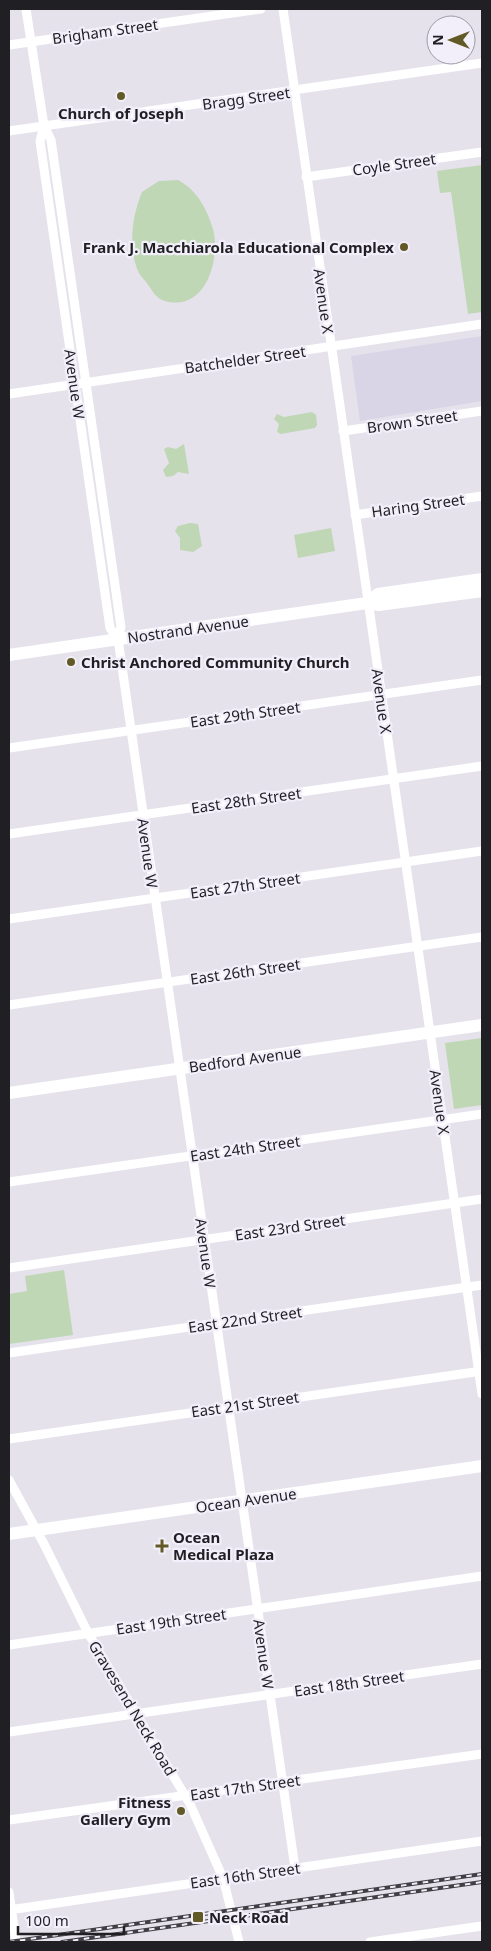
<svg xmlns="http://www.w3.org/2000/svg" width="491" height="1951" viewBox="0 0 491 1951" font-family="'Noto Sans',sans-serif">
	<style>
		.built { fill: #d9d5e6 }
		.green { fill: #bfd7b5 }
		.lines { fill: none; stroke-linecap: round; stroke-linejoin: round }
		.street { stroke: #fff; stroke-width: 9 }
		.secondary { stroke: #fff; stroke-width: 12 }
		.rail-casing { stroke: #413f44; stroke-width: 4 }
		.rail { stroke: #f2effa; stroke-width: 2; stroke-dasharray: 5.5; stroke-linecap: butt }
		.poi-dot { fill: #625a26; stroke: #f2effa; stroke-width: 2 }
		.labels { text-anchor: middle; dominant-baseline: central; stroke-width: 4.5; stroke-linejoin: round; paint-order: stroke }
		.street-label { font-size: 15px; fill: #201f23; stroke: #f2effa }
		.poi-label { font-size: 15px; font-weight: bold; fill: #201f23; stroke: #f2effa; text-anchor: start }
	</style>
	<rect width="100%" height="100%" fill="#e5e2ec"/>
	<polygon class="built" points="482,336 482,401 360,421 351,356"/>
	<g class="green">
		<polygon points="482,165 482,312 468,314 451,192 440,193 437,171"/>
		<path d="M178 180C197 190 207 209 213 229 221 260 205 315 162 300 156 297 153 292 149 286 146 281 140 276 138 271 128 247 132 216 142 192L159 181Z"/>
		<polygon points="312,412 316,415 317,425 315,428 281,434 277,432 279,424 274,419 277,414 284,417"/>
		<polygon points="184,444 189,474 178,472 173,476 166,477 163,470 169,463 164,449 168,447 176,449"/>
		<polygon points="190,523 198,524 202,546 193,552 180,550 180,538 175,531 178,526"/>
		<polygon points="331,528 335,551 298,558 294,535"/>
		<polygon points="482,1038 482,1105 454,1109 445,1043"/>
		<polygon points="64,1270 73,1335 9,1344 9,1294 27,1291 25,1276"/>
	</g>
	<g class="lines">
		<g class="street">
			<polyline points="26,9 44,126 51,140 121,627 118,639 295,1868"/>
			<polyline points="283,9 482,1394"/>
			<polyline points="9,45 261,9"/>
			<polyline points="44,126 40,141 110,628 118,639"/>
			<polyline points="9,131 482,63"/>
			<polyline points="306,177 482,152"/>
			<polyline points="9,394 482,324"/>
			<polyline points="343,431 482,411"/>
			<polyline points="355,515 482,496"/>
			<polyline points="9,748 482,680"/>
			<polyline points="9,834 482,766"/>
			<polyline points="9,919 482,851"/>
			<polyline points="9,1005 482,937"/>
			<polyline points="9,1182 482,1114"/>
			<polyline points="9,1268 482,1199"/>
			<polyline points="9,1353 482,1285"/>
			<polyline points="9,1439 482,1371"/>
			<polyline points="9,1480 44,1544 88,1633 190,1804 223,1878 239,1942"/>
			<polyline points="9,1645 482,1576"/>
			<polyline points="9,1732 482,1664"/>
			<polyline points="9,1820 482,1754"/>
			<polyline points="9,1892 16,1942"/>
			<polyline points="9,1910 482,1841"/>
			<polyline points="370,1942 482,1926"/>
		</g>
		<g class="secondary">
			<polyline points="367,603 378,594 482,579"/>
			<polyline points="9,655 367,603 379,605 482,591"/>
			<polyline points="9,1093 482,1025"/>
			<polyline points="9,1534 482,1466"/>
		</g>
		<defs>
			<g id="rail">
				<polyline points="9,1942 482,1874"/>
				<polyline points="62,1942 482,1882"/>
			</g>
		</defs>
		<use href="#rail" class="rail-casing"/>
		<use href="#rail" class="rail"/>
	</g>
	<g class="poi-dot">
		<circle cx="121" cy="96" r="5"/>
		<circle cx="404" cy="247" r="5"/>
		<circle cx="71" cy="662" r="5"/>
		<path d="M159.5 1538.5h5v5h5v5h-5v5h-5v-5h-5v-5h5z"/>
		<circle cx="181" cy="1811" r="5"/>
		<rect x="192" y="1911" width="12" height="12" rx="2.5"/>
	</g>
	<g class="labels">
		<g class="street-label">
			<text transform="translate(105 31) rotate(-8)">Brigham Street</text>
			<text transform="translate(246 98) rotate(-8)">Bragg Street</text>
			<text transform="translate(394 164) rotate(-8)">Coyle Street</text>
			<text transform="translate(324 301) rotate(82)">Avenue X</text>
			<text transform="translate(245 359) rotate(-8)">Batchelder Street</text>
			<text transform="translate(75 384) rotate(82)">Avenue W</text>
			<text transform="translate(412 421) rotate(-8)">Brown Street</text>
			<text transform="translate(418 505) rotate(-8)">Haring Street</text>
			<text transform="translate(188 629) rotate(-8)">Nostrand Avenue</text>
			<text transform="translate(382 701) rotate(82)">Avenue X</text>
			<text transform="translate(245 714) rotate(-8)">East 29th Street</text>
			<text transform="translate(246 800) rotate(-8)">East 28th Street</text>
			<text transform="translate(148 853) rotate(82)">Avenue W</text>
			<text transform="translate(245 885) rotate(-8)">East 27th Street</text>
			<text transform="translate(245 971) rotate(-8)">East 26th Street</text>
			<text transform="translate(245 1059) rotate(-8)">Bedford Avenue</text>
			<text transform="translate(440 1102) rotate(82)">Avenue X</text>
			<text transform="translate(245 1148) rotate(-8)">East 24th Street</text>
			<text transform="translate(290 1227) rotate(-8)">East 23rd Street</text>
			<text transform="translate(206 1253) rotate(82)">Avenue W</text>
			<text transform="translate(245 1319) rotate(-8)">East 22nd Street</text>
			<text transform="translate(245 1404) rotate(-8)">East 21st Street</text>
			<text transform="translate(246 1500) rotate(-8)">Ocean Avenue</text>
			<text transform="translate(171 1621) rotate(-8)">East 19th Street</text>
			<text transform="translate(264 1654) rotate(82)">Avenue W</text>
			<text transform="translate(349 1683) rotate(-8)">East 18th Street</text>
			<text transform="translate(133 1708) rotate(59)">Gravesend Neck Road</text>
			<text transform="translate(245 1787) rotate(-8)">East 17th Street</text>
			<text transform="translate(245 1875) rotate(-8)">East 16th Street</text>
		</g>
		<g class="poi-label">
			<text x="121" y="113" text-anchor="middle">Church of Joseph</text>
			<text x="394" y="247" text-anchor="end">Frank J. Macchiarola Educational Complex</text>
			<text x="81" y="662">Christ Anchored Community Church</text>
			<text x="173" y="1537">Ocean<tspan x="173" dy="17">Medical Plaza</tspan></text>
			<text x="171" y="1802" text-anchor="end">Fitness<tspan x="171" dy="17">Gallery Gym</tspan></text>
			<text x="209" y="1917">Neck Road</text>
		</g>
	</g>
	<rect width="491" height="1951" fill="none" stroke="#201f23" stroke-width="20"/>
	<g transform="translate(451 40) rotate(270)"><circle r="24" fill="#f2effa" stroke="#9e9ca4"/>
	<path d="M0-4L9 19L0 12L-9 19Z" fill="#625a26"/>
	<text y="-8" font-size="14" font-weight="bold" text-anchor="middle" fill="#201f23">N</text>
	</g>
	<path d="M18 1926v8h106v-8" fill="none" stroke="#201f23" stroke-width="2.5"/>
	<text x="25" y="1926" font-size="15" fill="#201f23" stroke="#f2effa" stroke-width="4" paint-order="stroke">100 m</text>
</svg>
